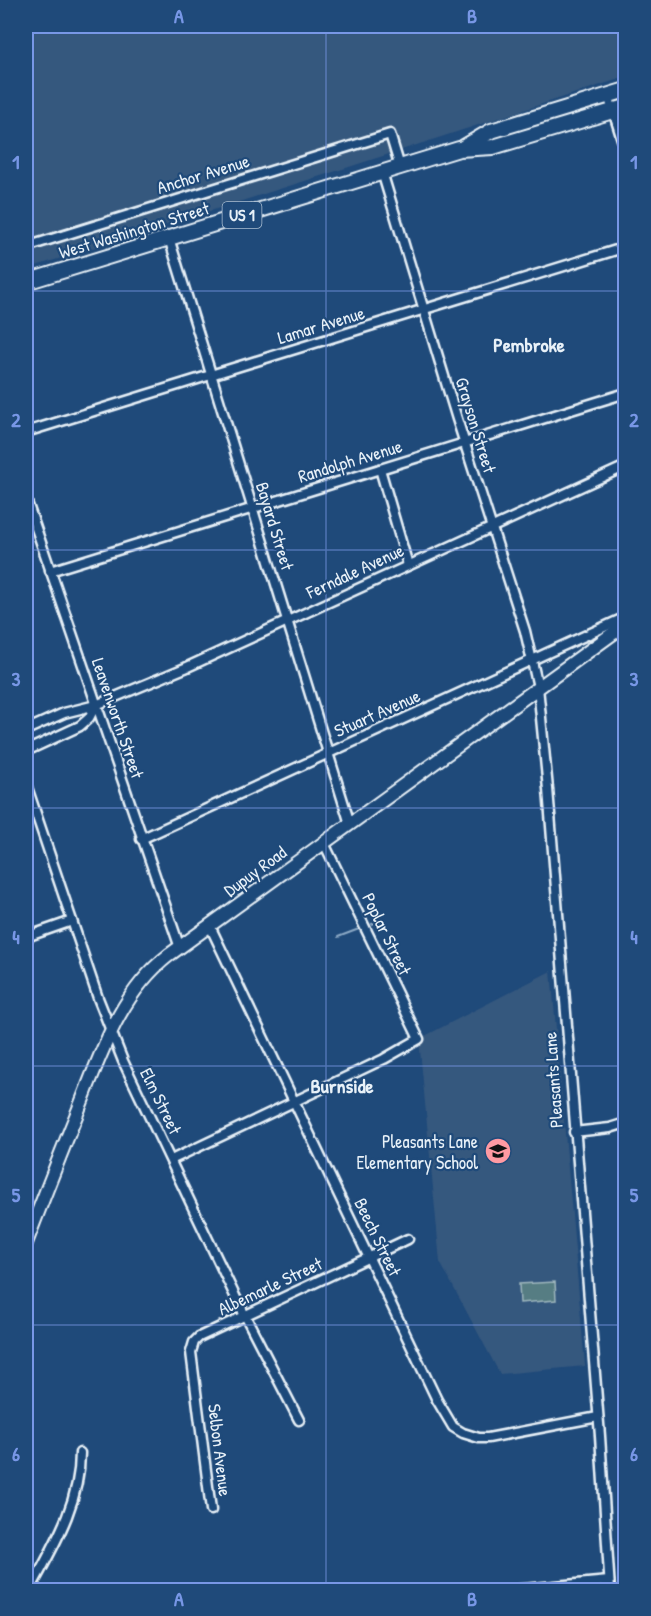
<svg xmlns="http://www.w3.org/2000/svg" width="651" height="1616" viewBox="0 0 651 1616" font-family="'Patrick Hand',sans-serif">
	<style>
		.built { fill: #36587e }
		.green { fill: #567d83; stroke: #9fb7be; stroke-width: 1.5 }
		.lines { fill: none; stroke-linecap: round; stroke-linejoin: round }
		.stream { stroke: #8daac6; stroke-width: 2 }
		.street-casing { stroke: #e8f1f8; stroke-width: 13 }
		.secondary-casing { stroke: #e8f1f8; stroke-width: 16 }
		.primary-casing { stroke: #e8f1f8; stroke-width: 18 }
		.street { stroke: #1f4a7a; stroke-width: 8 }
		.secondary { stroke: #1f4a7a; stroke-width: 12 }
		.primary { stroke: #1f4a7a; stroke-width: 14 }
		.grid { fill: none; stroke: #7897e6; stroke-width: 1.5; stroke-opacity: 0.55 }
		.labels { text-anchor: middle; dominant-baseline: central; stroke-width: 4.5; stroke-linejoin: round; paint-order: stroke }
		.shield { fill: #1f4a7a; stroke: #acbfd2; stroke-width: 1.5 }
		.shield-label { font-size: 16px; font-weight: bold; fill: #e8f1f8 }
		.street-label { font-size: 18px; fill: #e8f1f8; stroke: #1f4a7a }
		.poi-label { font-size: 18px; fill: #e8f1f8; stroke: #1f4a7a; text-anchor: end }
		.neighbourhood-label { font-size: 20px; font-weight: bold; fill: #e8f1f8; stroke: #1f4a7a }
		.neatline { fill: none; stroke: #7897e6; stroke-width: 2 }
		.grid-label { font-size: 20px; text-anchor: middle; font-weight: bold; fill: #7897e6 }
	</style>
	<rect width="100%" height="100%" fill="#1f4a7a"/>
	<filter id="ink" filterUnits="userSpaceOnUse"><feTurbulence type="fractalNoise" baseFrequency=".0167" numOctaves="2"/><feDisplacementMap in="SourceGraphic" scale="12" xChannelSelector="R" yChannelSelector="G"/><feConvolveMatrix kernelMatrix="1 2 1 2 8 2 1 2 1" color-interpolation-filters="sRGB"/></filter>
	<g filter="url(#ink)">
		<g class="built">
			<polygon points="26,26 625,26 625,77 349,167 26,269"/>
			<polygon points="551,971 585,1366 500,1374 440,1262 419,1039"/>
		</g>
		<polygon class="green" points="555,1282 556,1300 520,1303 519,1284"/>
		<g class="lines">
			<g class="stream">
				<polyline points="372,924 377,922"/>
				<polyline points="338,937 359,929"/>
			</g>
			<defs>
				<g id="street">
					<polyline points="608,95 626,152"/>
					<polyline points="382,172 457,419 525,631 538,687 548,789 600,1436 610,1590"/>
					<polyline points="169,238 350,824"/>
					<polyline points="26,247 390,134 400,167"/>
					<polyline points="26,432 626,247"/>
					<polyline points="380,469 408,565"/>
					<polyline points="26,499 180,948"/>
					<polyline points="50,571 626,393"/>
					<polyline points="26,730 64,713 96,705 185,668 626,466"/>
					<polyline points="26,751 80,726 89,718 96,705"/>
					<polyline points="26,784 98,998 123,1061 235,1296 299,1420"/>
					<polyline points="141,839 626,617"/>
					<polyline points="210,926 437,1400 453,1427 463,1433 479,1438 488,1438 598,1417"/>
					<polyline points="26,937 72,921"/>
					<polyline points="574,1132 610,1128 626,1123"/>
					<polyline points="171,1160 384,1059 419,1039 324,843"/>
					<polyline points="211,1510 191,1352 194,1342 199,1337 408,1239"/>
					<path d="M30 1590C53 1547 80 1504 80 1453"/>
					<polyline points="512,1590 609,1581"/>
				</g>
				<path id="secondary" d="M26 1243C43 1199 60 1155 78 1111 101 1054 119 994 169 955L626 624"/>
				<g id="primary">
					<polyline points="464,147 491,131 626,90"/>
					<polyline points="26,282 400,167 459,149 493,147 626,107"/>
				</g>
			</defs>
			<use href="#street" class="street-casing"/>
			<use href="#secondary" class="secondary-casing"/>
			<use href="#primary" class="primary-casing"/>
			<use href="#street" class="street"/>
			<use href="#secondary" class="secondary"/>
			<use href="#primary" class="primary"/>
		</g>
	</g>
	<path class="grid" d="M326 26V1590M26 291H626M26 550H626M26 808H626M26 1066H626M26 1325H626"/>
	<defs>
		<symbol id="school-disc" viewBox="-11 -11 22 22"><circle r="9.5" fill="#ff9aa2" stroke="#1f4a7a"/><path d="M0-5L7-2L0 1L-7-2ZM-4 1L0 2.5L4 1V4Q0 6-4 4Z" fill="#111"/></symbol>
	</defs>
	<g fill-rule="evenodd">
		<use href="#school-disc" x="483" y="1136" width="30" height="30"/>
	</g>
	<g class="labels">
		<rect class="shield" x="222.5" y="202" width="39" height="26" rx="4.5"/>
		<g class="shield-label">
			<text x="242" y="215">US 1</text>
		</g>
		<g class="street-label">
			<text transform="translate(203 174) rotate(-17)">Anchor Avenue</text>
			<text transform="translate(134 230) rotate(-17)">West Washington Street</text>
			<text transform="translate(321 325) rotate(-17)">Lamar Avenue</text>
			<text transform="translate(476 425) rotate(73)">Grayson Street</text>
			<text transform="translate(350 461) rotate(-17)">Randolph Avenue</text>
			<text transform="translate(275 526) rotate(73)">Bayard Street</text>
			<text transform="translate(355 571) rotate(-25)">Ferndale Avenue</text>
			<text transform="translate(377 713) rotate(-24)">Stuart Avenue</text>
			<text transform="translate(118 718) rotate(71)">Leavenworth Street</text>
			<text transform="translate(255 871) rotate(-36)">Dupuy Road</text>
			<text transform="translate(387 934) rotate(64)">Poplar Street</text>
			<text transform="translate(553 1080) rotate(-94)">Pleasants Lane</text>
			<text transform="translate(161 1101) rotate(64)">Elm Street</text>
			<text transform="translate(378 1237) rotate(64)">Beech Street</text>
			<text transform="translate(270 1286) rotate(-25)">Albemarle Street</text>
			<text transform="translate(220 1450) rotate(83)">Selbon Avenue</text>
		</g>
		<g class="poi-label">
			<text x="478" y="1141">Pleasants Lane<tspan x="478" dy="21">Elementary School</tspan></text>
		</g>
		<g class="neighbourhood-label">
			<text x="529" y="344">Pembroke</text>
			<text x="342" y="1085">Burnside</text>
		</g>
	</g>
	<rect width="651" height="1616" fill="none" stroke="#1f4a7a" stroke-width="66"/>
	<rect x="33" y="33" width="585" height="1550" class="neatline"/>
	<g class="grid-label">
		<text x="179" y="23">A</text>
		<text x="472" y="23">B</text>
		<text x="16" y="169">1</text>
		<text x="634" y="169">1</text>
		<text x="16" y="427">2</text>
		<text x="634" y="427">2</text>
		<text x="16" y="686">3</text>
		<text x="634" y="686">3</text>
		<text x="16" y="944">4</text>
		<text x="634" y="944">4</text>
		<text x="16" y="1202">5</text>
		<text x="634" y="1202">5</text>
		<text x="16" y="1461">6</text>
		<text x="634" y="1461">6</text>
		<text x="179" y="1606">A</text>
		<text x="472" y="1606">B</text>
	</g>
</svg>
